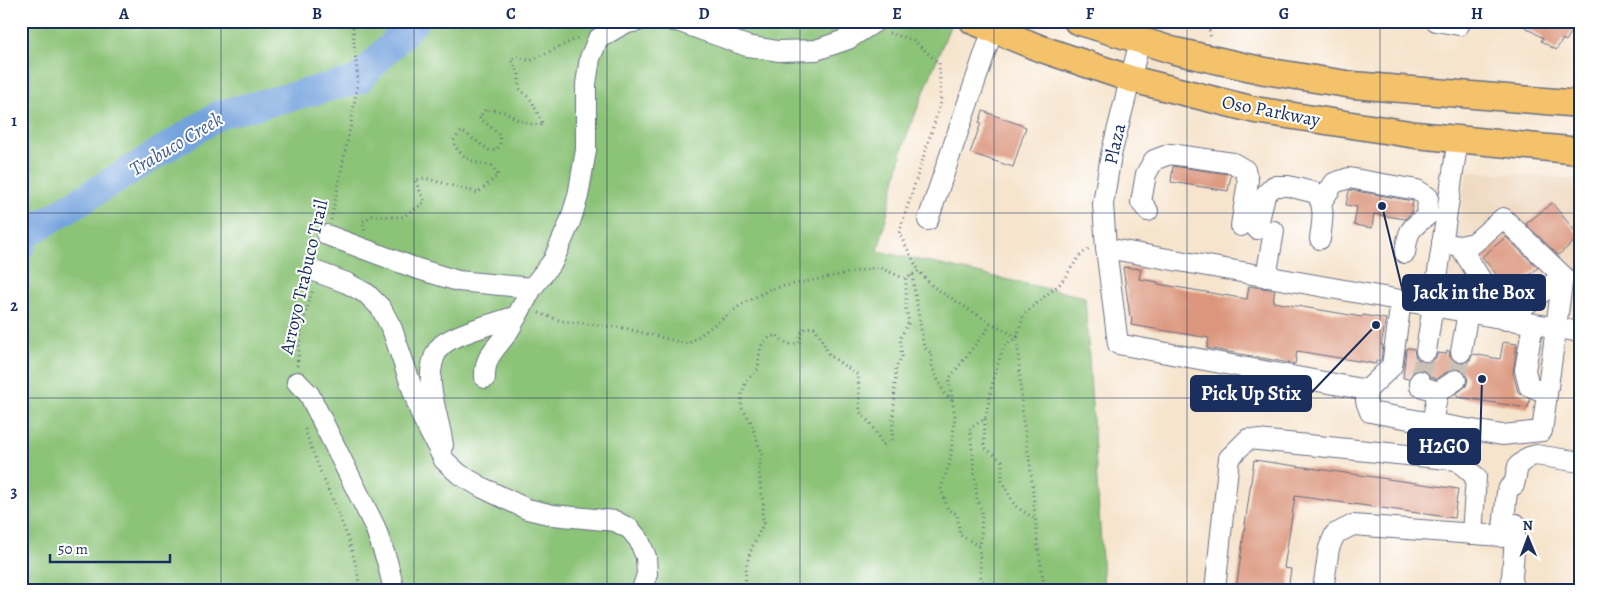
<svg xmlns="http://www.w3.org/2000/svg" width="1601" height="611" viewBox="0 0 1601 611" font-family="Alegreya,serif">
	<style>
		.built { fill: #eed6bb }
		.green { fill: #8bc377; stroke: #53796a }
		.lines { fill: none; stroke-linecap: round; stroke-linejoin: round }
		.river { stroke: #73a2dd; stroke-width: 29 }
		.building { fill: #db967d }
		.minor-tunnel { stroke: #cac0b6; stroke-width: 20; stroke-dasharray: 20 10; stroke-linecap: butt }
		.minor-casing { stroke: #686e84; stroke-width: 22 }
		.major-casing { stroke: #686e84; stroke-width: 29 }
		.path { stroke: #686e84; stroke-width: 3; stroke-dasharray: 1 4; stroke-linecap: butt }
		.minor { stroke: #fff; stroke-width: 20 }
		.major { stroke: #f3c26a; stroke-width: 26 }
		.grid { fill: none; stroke: #1b2f5e; stroke-width: 1; stroke-opacity: 0.55 }
		.labels { text-anchor: middle; dominant-baseline: central; stroke-width: 4; stroke-linejoin: round; paint-order: stroke }
		.street-label { font-size: 19px; fill: #1b2f5e; stroke: #fff }
		.water-label { font-size: 20px; font-style: italic; fill: #3e5d91; stroke: #fff }
		.leader { fill: none; stroke: #1b2f5e; stroke-width: 2 }
		.callout-dot { fill: #1b2f5e; stroke: #fff; stroke-width: 2 }
		.callout { fill: #1b2f5e; stroke: #1b2f5e; stroke-width: 2 }
		.callout-label { font-size: 20px; text-anchor: middle; font-weight: bold; fill: #fff }
		.neatline { fill: none; stroke: #1b2f5e; stroke-width: 2 }
		.grid-label { font-size: 16px; text-anchor: middle; font-weight: bold; fill: #1b2f5e }
	</style>
	<rect width="100%" height="100%" fill="#fff"/>
	<filter id="ink" filterUnits="userSpaceOnUse"><feTurbulence type="fractalNoise" baseFrequency=".02" numOctaves="2"/><feDisplacementMap in="SourceGraphic" scale="10" xChannelSelector="R" yChannelSelector="G"/><feConvolveMatrix kernelMatrix="1 2 1 2 8 2 1 2 1" color-interpolation-filters="sRGB"/></filter>
	<filter id="wash" filterUnits="userSpaceOnUse"><feTurbulence type="fractalNoise" baseFrequency=".0096" numOctaves="4" result="noise"/><feDisplacementMap in="SourceGraphic" scale="20" xChannelSelector="R" yChannelSelector="G"/><feGaussianBlur stdDeviation="1.12" result="paint"/><feColorMatrix in="noise" values="0 0 0 0 0 0 0 0 0 0 0 0 0 0 0 0 0 1.4 0 .05"/><feComposite in="paint" operator="in"/></filter>
	<g filter="url(#wash)">
		<rect width="100%" height="100%" fill="#f6e4cc"/>
		<polygon class="built" points="1467,171 1580,179 1580,311 1452,292 1448,286"/>
		<polygon class="green" points="21,21 952,21 905,140 878,251 1085,297 1104,590 21,590"/>
		<g class="lines">
			<polyline class="river" points="21,245 25,235 221,114 358,80 415,21"/>
		</g>
		<g id="blocks">
			<g class="building">
				<polygon points="1515,21 1578,21 1566,41 1563,39 1556,50 1541,41 1543,38"/>
				<polygon points="983,111 1026,127 1013,167 970,153 981,123 979,123"/>
				<polygon points="1173,166 1229,174 1231,175 1228,191 1171,182"/>
				<polygon points="1350,190 1413,201 1411,213 1405,219 1374,214 1372,228 1354,225 1357,207 1346,205 1349,191"/>
				<polygon points="1552,203 1580,237 1558,255 1526,224"/>
				<polygon points="1506,237 1538,268 1510,291 1482,257"/>
				<polygon points="1123,267 1141,269 1139,279 1158,282 1158,284 1247,299 1249,286 1275,290 1273,302 1362,317 1363,315 1386,319 1381,345 1383,345 1381,360 1376,361 1376,364 1297,351 1295,364 1207,348 1209,338 1131,325 1132,317 1130,317"/>
				<polygon points="1503,342 1517,344 1513,373 1518,392 1530,399 1528,408 1457,397 1457,393 1466,386 1468,380 1466,374 1461,369 1456,368 1450,370 1436,379 1431,377 1425,371 1420,369 1414,371 1409,379 1403,378 1406,349 1408,348 1414,349 1415,356 1419,361 1424,363 1431,362 1436,358 1438,353 1446,354 1447,350 1449,351 1450,357 1453,361 1459,364 1465,363 1470,360 1473,354 1500,359"/>
				<polygon points="1254,460 1458,489 1454,518 1295,496 1284,568 1291,569 1288,590 1236,590"/>
			</g>
		</g>
	</g>
	<g filter="url(#ink)">
		<use href="#blocks" fill-opacity="0" stroke="#686e84" stroke-width="1"/>
		<g class="lines">
			<g class="minor-tunnel">
				<polyline points="1456,380 1461,352"/>
				<polyline points="1420,381 1426,351"/>
			</g>
			<defs>
				<g id="minor">
					<polyline points="674,21 680,22 747,46 778,51 816,50 848,39 876,21"/>
					<polyline points="1436,21 1459,25 1461,21"/>
					<polyline points="1140,41 1111,155 1103,204 1106,248 1118,344 1367,390 1392,366 1401,301"/>
					<path d="M1322 201 1334 183 1349 178 1417 190 1428 197 1427 216C1409 229 1408 231 1405 253"/>
					<polyline points="1148,211 1141,202 1146,174 1154,160 1170,154 1233,163 1245,170 1248,181 1241,226"/>
					<polyline points="928,220 993,29"/>
					<path d="M1257 229 1265 195 1274 186H1288L1316 193C1326 207 1322 222 1320 239"/>
					<polyline points="327,235 415,268 458,281 532,288 553,261 570,222 578,196 586,150 586,84 590,58 598,39 623,24 638,21"/>
					<polyline points="1460,246 1506,320 1563,276"/>
					<polyline points="1106,248 1580,332"/>
					<polyline points="317,272 347,283 367,294 381,308 392,329 422,417 444,460 459,474 483,488 527,509 553,515 615,521 630,529 639,540 646,557 647,574 642,590"/>
					<polyline points="1266,277 1274,231"/>
					<polyline points="1533,324 1525,370 1529,386 1547,393"/>
					<polyline points="1426,351 1458,139"/>
					<polyline points="1461,352 1468,312"/>
					<path d="M485 378C484 354 498 348 509 330 512 326 514 320 517 316"/>
					<polyline points="297,382 309,394 375,527 387,561 394,590"/>
					<polyline points="1367,390 1366,401 1370,412 1432,423 1438,392 1420,386 1420,381"/>
					<polyline points="1438,392 1456,380"/>
					<polyline points="1432,423 1502,435 1542,431 1563,276 1503,218 1474,243 1460,246 1442,243"/>
					<path d="M443 445C440 425 433 405 431 385 430 372 432 354 442 345 454 334 499 322 517 316L532 288"/>
					<polyline points="1502,537 1507,492 1509,488 1514,485 1518,466 1529,457 1536,455 1580,462"/>
					<polyline points="1215,590 1229,458 1248,439 1457,460 1476,477 1472,534"/>
					<polyline points="1323,590 1329,548 1335,534 1353,525 1515,537"/>
					<polyline points="1511,590 1516,524"/>
				</g>
				<g id="major">
					<polyline points="973,21 1039,48 1131,79 1255,110 1416,135 1580,151"/>
					<polyline points="1077,21 1175,51 1265,71 1353,85 1580,104"/>
				</g>
			</defs>
			<use href="#minor" class="minor-casing"/>
			<use href="#major" class="major-casing"/>
			<g class="path">
				<polyline points="1206,21 1209,27 1211,40"/>
				<polyline points="889,33 913,40 939,63 941,102 899,233 919,271"/>
				<polyline points="331,220 351,124 358,80 354,44 353,21"/>
				<path d="M365 230 362 222 371 216 403 217 425 202 415 180 425 178 478 193 498 175 492 166C475 163 460 159 453 141L462 131 489 150H496L500 145V135L479 117 486 109 505 112 517 119 530 124 543 125 532 101 519 88V74L511 60 516 56 530 61 578 38 579 36"/>
				<polyline points="912,275 924,347 932,354 932,367 944,393 952,400"/>
				<polyline points="539,313 562,321 624,328 688,344 741,305 770,289 878,267 901,277 906,278 919,271 932,286 984,319 1017,337 1004,346 994,376 985,419 970,428 977,500 982,511 981,541 979,546 981,580 988,590"/>
				<polyline points="297,366 302,326 313,289"/>
				<polyline points="985,419 984,447 1002,461 1002,481 1015,506 1035,519"/>
				<path d="M305 429C321 483 354 533 360 590"/>
				<polyline points="979,546 960,535 957,514 948,510 941,488 950,462 955,416 949,379 992,323"/>
				<path d="M746 590C743 563 752 546 764 523L762 514 764 506 761 493 759 468 762 455 750 420 741 407 742 394 746 381 758 369C760 351 758 340 777 335 784 343 788 346 799 343L801 333 805 328 814 327 820 336 829 355 858 375 860 412 871 424 883 445 892 440 896 367 902 357 900 338 909 322 906 309V278"/>
				<polyline points="1045,590 1038,548 1031,471 1023,420 1017,337 1024,314 1061,283 1081,254 1090,249"/>
			</g>
			<use href="#minor" class="minor"/>
			<use href="#major" class="major"/>
		</g>
	</g>
	<path class="grid" d="M221 21V590M414 21V590M607 21V590M800 21V590M994 21V590M1187 21V590M1380 21V590M21 213H1580M21 398H1580"/>
	<g class="labels">
		<g class="street-label">
			<text transform="translate(1271 111) rotate(11)">Oso Parkway</text>
			<text transform="translate(1115 144) rotate(-77)">Plaza</text>
			<text transform="translate(304 277) rotate(-77)">Arroyo Trabuco Trail</text>
		</g>
		<g class="water-label">
			<text transform="translate(176 144) rotate(-31)">Trabuco Creek</text>
		</g>
	</g>
	<path class="leader" d="M1382 206L1403 292M1376 325L1311 393M1482 379L1480 446"/>
	<g class="callout-dot">
		<circle cx="1382" cy="206" r="5"/>
		<circle cx="1376" cy="325" r="5"/>
		<circle cx="1482" cy="379" r="5"/>
	</g>
	<g class="callout">
		<rect x="1403" y="275" width="142" height="35" rx="5"/>
		<rect x="1191" y="376" width="120" height="35" rx="5"/>
		<rect x="1408" y="429" width="72" height="35" rx="5"/>
	</g>
	<g class="callout-label">
		<text x="1474" y="299">Jack in the Box</text>
		<text x="1251" y="400">Pick Up Stix</text>
		<text x="1444" y="453">H2GO</text>
	</g>
	<rect width="1601" height="611" fill="none" stroke="#fff" stroke-width="55"/>
	<g transform="translate(1528 538) rotate(359)" stroke="#ffffff" stroke-width="4" paint-order="stroke">
	<path d="M0-4L9 19L0 12L-9 19Z" fill="#1b2f5e"/>
	<text y="-8" font-size="14" font-weight="bold" text-anchor="middle" fill="#1b2f5e">N</text>
	</g>
	<path d="M50 554v8h120v-8" fill="none" stroke="#1b2f5e" stroke-width="2.5"/>
	<text x="58" y="554" font-size="15" fill="#1b2f5e" stroke="#ffffff" stroke-width="4" paint-order="stroke">50 m</text>
	<rect x="28" y="28" width="1546" height="556" class="neatline"/>
	<g class="grid-label">
		<text x="124" y="19">A</text>
		<text x="317" y="19">B</text>
		<text x="511" y="19">C</text>
		<text x="704" y="19">D</text>
		<text x="897" y="19">E</text>
		<text x="1090" y="19">F</text>
		<text x="1284" y="19">G</text>
		<text x="1477" y="19">H</text>
		<text x="14" y="126">1</text>
		<text x="14" y="311">2</text>
		<text x="14" y="497">3</text>
	</g>
</svg>
